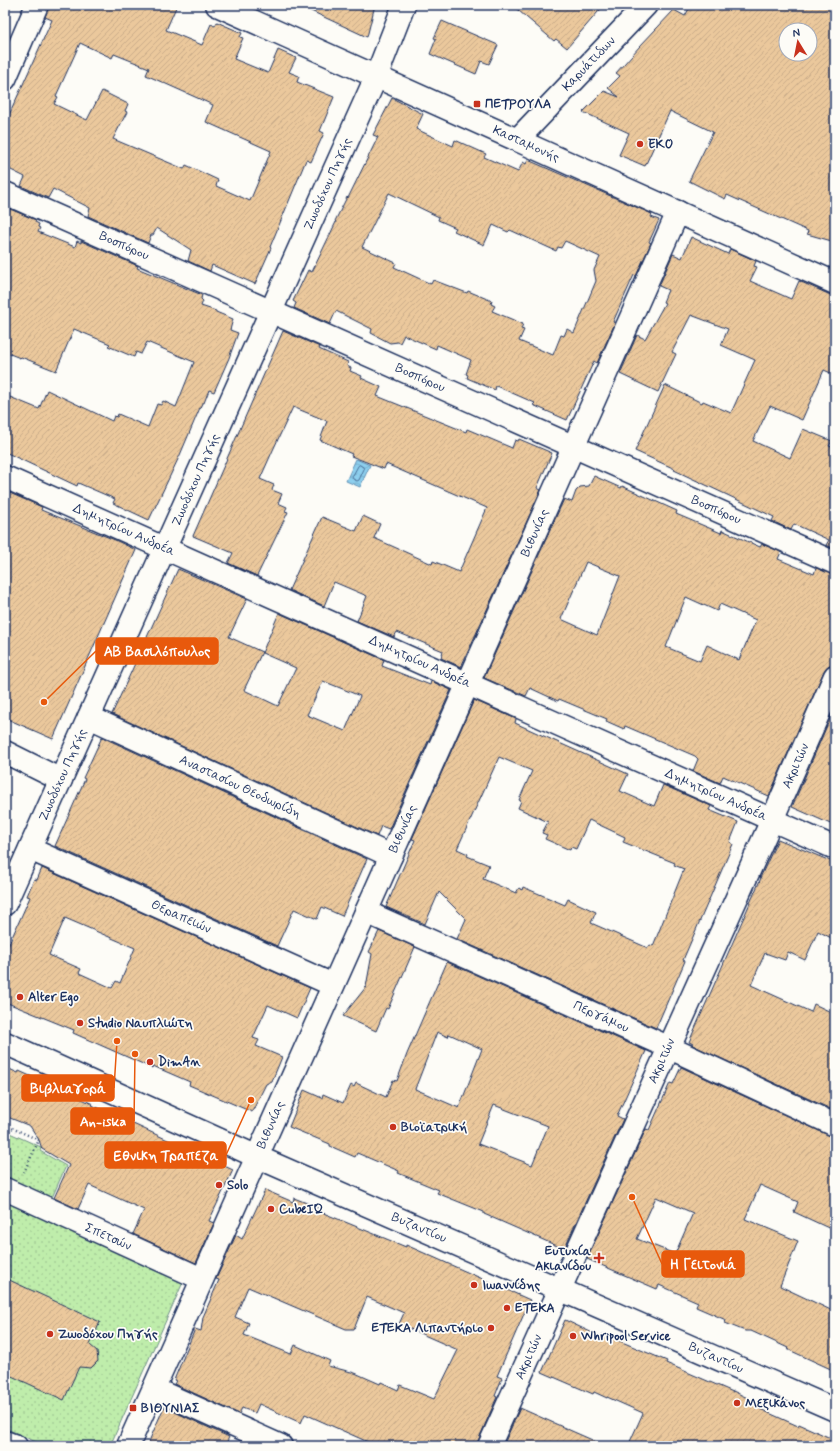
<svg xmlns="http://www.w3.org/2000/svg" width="840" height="1451" viewBox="0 0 840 1451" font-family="Mynerve,sans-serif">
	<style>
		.park { fill: url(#park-dots); stroke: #6d8e84 }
		.water { fill: url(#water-waves); stroke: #5f8fb4 }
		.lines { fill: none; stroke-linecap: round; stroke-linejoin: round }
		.shore { stroke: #496f98; stroke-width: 1 }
		.building { fill: url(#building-hatch); stroke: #1b2f5e; fill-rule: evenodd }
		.minor-casing { stroke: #1b2f5e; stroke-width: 25 }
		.tertiary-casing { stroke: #1b2f5e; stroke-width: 25 }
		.path { stroke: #1b2f5e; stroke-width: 2.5; stroke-dasharray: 1 3; stroke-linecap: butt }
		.minor { stroke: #fdfcf7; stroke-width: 22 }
		.tertiary { stroke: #fdfcf7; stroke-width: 22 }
		.poi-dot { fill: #c8321e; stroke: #fdfcf7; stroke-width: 1.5 }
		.labels { text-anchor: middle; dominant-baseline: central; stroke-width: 3.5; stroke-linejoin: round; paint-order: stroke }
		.street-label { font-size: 13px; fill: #1b2f5e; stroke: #fdfcf7 }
		.poi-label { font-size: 13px; font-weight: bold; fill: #1b2f5e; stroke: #fdfcf7; text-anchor: start }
		.leader { fill: none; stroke: #e8590c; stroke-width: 1.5 }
		.callout-dot { fill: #e8590c; stroke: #fdfcf7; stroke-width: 1.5 }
		.callout { fill: #e8590c; stroke: #e8590c; stroke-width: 1.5 }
		.callout-label { font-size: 14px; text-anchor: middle; font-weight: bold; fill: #fff }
	</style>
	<defs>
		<pattern id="park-dots" width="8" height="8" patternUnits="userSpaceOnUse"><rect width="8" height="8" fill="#bfedab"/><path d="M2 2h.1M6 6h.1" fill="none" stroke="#a4cc96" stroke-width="1.8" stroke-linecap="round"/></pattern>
		<pattern id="water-waves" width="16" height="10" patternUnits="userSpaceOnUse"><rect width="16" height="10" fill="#8dcfee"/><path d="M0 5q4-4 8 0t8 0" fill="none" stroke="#79b2ce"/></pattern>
		<pattern id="building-hatch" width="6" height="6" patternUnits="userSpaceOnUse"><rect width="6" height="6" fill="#ebc89c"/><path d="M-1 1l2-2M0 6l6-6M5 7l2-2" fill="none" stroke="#c9ac89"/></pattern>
	</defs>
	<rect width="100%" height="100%" fill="#fdfcf7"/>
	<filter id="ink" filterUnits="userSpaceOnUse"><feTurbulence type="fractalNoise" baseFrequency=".025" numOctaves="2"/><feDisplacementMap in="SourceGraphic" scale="8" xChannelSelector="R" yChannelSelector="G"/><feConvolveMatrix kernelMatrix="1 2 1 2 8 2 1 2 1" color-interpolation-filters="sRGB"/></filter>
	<g filter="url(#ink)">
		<g class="park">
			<polygon points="5,1131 41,1147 40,1151 66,1166 50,1202 5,1182"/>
			<polygon points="9,1202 184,1280 110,1446 45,1446 5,1428 5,1211"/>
		</g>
		<polygon class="water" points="356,459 370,465 360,487 346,481"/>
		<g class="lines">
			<polygon class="shore" points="360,465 363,467 364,469 359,480 357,481 353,479 352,477 358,466"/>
		</g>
		<g class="building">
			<path d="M49 5H177L166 30 202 45 211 24 215 26 217 22 242 33 240 37 243 38 234 59 268 73 278 50 296 58 289 72 299 76 297 82 334 97 320 131 324 133 311 162 306 160 270 247 271 248 255 284 212 265 210 271 188 261 191 250 157 228 153 235H151L148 243 88 216 90 208 53 189 48 198 21 186 25 177 5 167V124L52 20 45 17ZM80 43 112 58 114 54 149 68 146 75 213 105 206 122 271 151 250 201 216 186 218 180 186 165 184 169 113 139 127 112 125 111 128 104 102 91 87 120 54 104 58 97 56 96Z"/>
			<polygon points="298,5 375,5 367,37"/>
			<polygon points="512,5 604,5 567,48 556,39 554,41"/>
			<path d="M691 5H835V242L807 234 808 231 727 195 725 199 689 181 713 132 670 111 645 166 619 155 629 133 583 112 604 91 619 97 608 88 620 76 616 73 640 46 674 10 685 16ZM786 30H810V54H786Z"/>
			<polygon points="442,21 498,45 489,64 481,61 476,74 430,54 436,39 434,38"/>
			<path d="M392 98 423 114 416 129 453 146 455 140 486 154 484 157 518 172 523 162 526 164 528 160 652 214 651 217 659 220 649 242 651 243 636 276 634 275 613 322 615 323 597 363 594 361 567 420 533 405 535 403 496 386 495 390 467 378 468 375 466 374 471 360 437 345 436 349 404 335 400 343 398 342 390 343 371 333 372 329 336 311 330 324 294 308 296 303 293 301 308 270 312 272 336 222 335 221 347 197 348 198 378 137 373 135ZM389 193 439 217 438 220 456 228 454 231 484 245 493 225 508 232 510 230 556 251 558 247 561 248 565 241 600 257 594 270 596 281 574 333 567 329 564 336 561 335 553 355 519 341 524 330 521 329 523 324 492 311 495 306 491 304 492 301 468 291 467 293 433 280 431 284 394 267 396 263 362 247Z"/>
			<polygon points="10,209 36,220 35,222 39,224 38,227 40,228 38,232 75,247 77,241 81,243 81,241 138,266 137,268 202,295 201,299 203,301 201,306 216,311 216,312 233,319 230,330 238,333 229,358 214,392 209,390 204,403 202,403 180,455 149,520 113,503 115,499 78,483 77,486 5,452 5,395 39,409 47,390 112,421 114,416 117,417 118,414 148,427 157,404 161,405 163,401 176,407 194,362 147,342 141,354 136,352 134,357 108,346 110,344 74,329 56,371 21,357 20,358 5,352 5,220"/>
			<polygon points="691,237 728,254 730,249 756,261 754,266 757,267 750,281 791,299 799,281 835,297 835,375 824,370 802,420 770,406 753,441 790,458 803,429 832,441 829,446 835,448 835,549 826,545 829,540 794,524 791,530 772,521 774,517 674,470 675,469 635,451 665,385 702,403 703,401 731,413 755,360 721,345 728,329 691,315 672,352 676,354 658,392 620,374 637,335 645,339 665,303 663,302 668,290 659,286 673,254 682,258"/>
			<polygon points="283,331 320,347 319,349 348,362 347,366 351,368 350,371 362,376 361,378 381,387 377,396 466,432 467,429 512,448 515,440 518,441 519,439 552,453 537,488 541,490 461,667 441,658 443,651 397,632 394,637 357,621 367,596 334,582 324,606 289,590 322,517 356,531 363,516 380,524 374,538 432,564 433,561 459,572 487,508 386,464 384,469 351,456 352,454 320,440 327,421 293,407 273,450 260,479 274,485 272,490 282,494 278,503 287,507 285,511 288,512 257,576 228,563 233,553 193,536"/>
			<path d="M594 476 621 488 622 486 677 511 676 514 721 533 722 530 760 547 762 544 781 552 778 559 814 574 816 568 835 575V664L828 666 824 671 769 796 723 776 720 783 693 771 698 759 695 756 625 726 624 729 606 721 607 719 559 699 558 701 530 688 526 696 484 678 564 499 572 502 576 491 580 487 589 486ZM586 562 620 576 597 635 561 619ZM686 597 717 611 720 604 756 620 739 660 707 645 700 661 666 647Z"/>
			<polygon points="5,491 42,507 41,510 115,540 136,550 53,739 5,718"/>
			<path d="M178 569 247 599 229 637 262 652 244 690 278 706 296 668 262 653 279 613 384 660 382 666 430 685 431 681 451 690 389 829 381 826 377 836 112 714ZM323 681 360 696 345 731 307 715Z"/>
			<path d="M474 700 516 719 515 723 628 774 620 791 654 806 663 785 711 806 709 810 738 822 730 842 733 844 683 960 685 961 656 1028 457 939 466 919 439 892 425 924 386 907 415 840 412 839ZM499 757 532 771 519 800 521 801 518 808 548 822 542 833 547 835 545 839 570 850 571 847 576 849 589 820 625 837 623 842 675 863 674 865 684 869 653 946 650 945 648 948 591 923 596 912 568 899 565 905 523 887 522 890 519 888 516 893 483 879 489 865 467 856 468 854 457 849Z"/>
			<polygon points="835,707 835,826 792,807"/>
			<polygon points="102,737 367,859 342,916 322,907 317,919 294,909 277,946 55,846 85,779 83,778"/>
			<polygon points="778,839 835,863 835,940 818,931 805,960 788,952 785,960 765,953 751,985 811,1012 814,1004 835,1014 835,1111 692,1045 693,1044 689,1042 761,878 760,878"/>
			<path d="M42 868 310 988 297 1018 268 1005 253 1038 259 1040 256 1046 282 1057 272 1081 266 1084 252 1112 189 1085 190 1082 153 1066 152 1068 73 1033 74 1030 5 1002V953L30 897 27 896 34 879 37 880ZM65 918 135 948 120 983 116 981 112 988 79 973 81 969 49 955Z"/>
			<polygon points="379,931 415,947 388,1009 386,1008 376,1031 343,1016 366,987 372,954 369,952"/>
			<path d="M447 962 646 1051 617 1116 623 1119 564 1249 484 1214V1212L437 1193 439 1190 398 1173 399 1171 357 1153 355 1157 330 1146V1144L289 1127 304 1090 322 1098 323 1094 343 1103 351 1085 354 1087 356 1083 386 1097 393 1080 397 1081 407 1054ZM437 1032 448 1037 449 1034 482 1049 459 1108 415 1089ZM494 1105 548 1126 532 1165 478 1144Z"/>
			<polygon points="5,1067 18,1073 19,1071 93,1104 92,1105 233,1170 209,1221 214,1223 196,1263 133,1234 144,1210 89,1185 78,1209 54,1198 69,1165 42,1149 39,1140 30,1126 5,1116"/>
			<path d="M681 1067 830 1136 835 1137V1231L794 1212 798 1202 760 1185 745 1219 798 1241 780 1286 835 1312V1371L787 1349 788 1348 751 1331H745L725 1323 726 1320 696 1307 698 1302 659 1285 657 1289 587 1259 646 1129 649 1130 670 1083 673 1084ZM656 1197 693 1213 675 1254 637 1239Z"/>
			<path d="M265 1190 293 1202 294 1198 317 1207 316 1210 406 1247V1245L530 1300 497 1376 502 1378 495 1396 497 1397 478 1441 477 1446H377L305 1414 301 1423 259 1404 255 1413 242 1408 239 1414 174 1384 176 1381 174 1380 195 1329 201 1331 203 1317 219 1280 216 1279 236 1235 242 1239ZM248 1287 346 1329H354L367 1297 404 1313 399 1324 458 1350 434 1399 400 1385 398 1390 381 1382 380 1384 355 1373 328 1366 330 1361 295 1345 291 1354 244 1335 249 1323 235 1317Z"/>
			<polygon points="5,1278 100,1322 90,1345 97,1351 98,1361 91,1368 79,1367 64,1400 5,1373"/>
			<polygon points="565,1320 599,1336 601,1336 603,1334 634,1347 667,1361 666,1363 733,1392 733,1391 762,1405 760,1409 798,1426 799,1424 835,1440 835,1446 628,1446 643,1413 607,1397 607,1398 594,1392 593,1394 542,1372"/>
			<polygon points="164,1407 229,1437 225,1446 147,1446"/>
			<polygon points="520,1408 574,1432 606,1446 503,1446"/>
		</g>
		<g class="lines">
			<defs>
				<g id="minor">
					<polyline points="5,79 37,5"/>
					<polyline points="517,140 646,5"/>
					<polyline points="5,193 835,563"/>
					<polyline points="5,477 835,848"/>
					<polyline points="89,717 391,856"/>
					<polyline points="5,752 61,780"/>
					<polyline points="30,849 333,985"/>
					<polyline points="5,904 376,77 404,5"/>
					<polyline points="366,912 668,1047 835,1125"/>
					<polyline points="5,1189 202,1279"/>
					<polyline points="154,1389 281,1446"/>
					<polyline points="5,1442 16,1446"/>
					<polyline points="489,1446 772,820 835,676"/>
				</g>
				<g id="tertiary">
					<polyline points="217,5 835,283"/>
					<polyline points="5,1043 271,1163 835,1410"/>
					<polyline points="128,1446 678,212"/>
				</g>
			</defs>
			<use href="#minor" class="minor-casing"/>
			<use href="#tertiary" class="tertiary-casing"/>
			<polyline class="path" points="5,1125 39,1140 24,1172"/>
			<use href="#minor" class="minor"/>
			<use href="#tertiary" class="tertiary"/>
		</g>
	</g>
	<g class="poi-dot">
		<rect x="473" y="100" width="8" height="8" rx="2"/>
		<circle cx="640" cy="144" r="4"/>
		<circle cx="20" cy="997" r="4"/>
		<circle cx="80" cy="1023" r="4"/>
		<circle cx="150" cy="1062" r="4"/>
		<circle cx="393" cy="1127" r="4"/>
		<circle cx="219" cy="1185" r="4"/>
		<circle cx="271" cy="1209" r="4"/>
		<path d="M597 1252h4v4h4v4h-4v4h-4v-4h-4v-4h4z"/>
		<circle cx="474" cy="1285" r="4"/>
		<circle cx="507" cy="1308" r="4"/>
		<circle cx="491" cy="1328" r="4"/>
		<circle cx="50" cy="1334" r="4"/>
		<circle cx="573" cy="1336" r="4"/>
		<circle cx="737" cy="1403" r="4"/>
		<rect x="129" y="1404" width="8" height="8" rx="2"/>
	</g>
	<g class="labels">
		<g class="street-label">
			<text transform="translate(589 64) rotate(-46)">Καρυάτιδων</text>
			<text transform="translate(526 144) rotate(24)">Κασταμονής</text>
			<text transform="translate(328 184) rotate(-66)">Ζωοδόχου Πηγής</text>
			<text transform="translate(124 246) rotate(24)">Βοσπόρου</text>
			<text transform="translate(420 378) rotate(24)">Βοσπόρου</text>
			<text transform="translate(196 480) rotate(-66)">Ζωοδόχου Πηγής</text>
			<text transform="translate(716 510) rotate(24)">Βοσπόρου</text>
			<text transform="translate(124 530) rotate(24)">Δημητρίου Ανδρέα</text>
			<text transform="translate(535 533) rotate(-66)">Βιθυνίας</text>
			<text transform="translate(420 662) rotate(24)">Δημητρίου Ανδρέα</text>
			<text transform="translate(796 766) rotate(-66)">Ακριτών</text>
			<text transform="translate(63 775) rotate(-66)">Ζωοδόχου Πηγής</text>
			<text transform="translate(240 787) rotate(25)">Αναστασίου Θεοδωρίδη</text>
			<text transform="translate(716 795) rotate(24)">Δημητρίου Ανδρέα</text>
			<text transform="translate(403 829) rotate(-66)">Βιθυνίας</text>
			<text transform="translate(181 917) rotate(24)">Θεραπειών</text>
			<text transform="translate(601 1017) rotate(24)">Περγάμου</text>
			<text transform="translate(662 1061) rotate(-66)">Ακριτών</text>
			<text transform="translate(271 1125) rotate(-66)">Βιθυνίας</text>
			<text transform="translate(419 1228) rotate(23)">Βυζαντίου</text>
			<text transform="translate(108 1237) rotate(24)">Σπετσών</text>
			<text transform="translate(529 1357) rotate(-66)">Ακριτών</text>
			<text transform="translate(716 1358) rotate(24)">Βυζαντίου</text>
		</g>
		<g class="poi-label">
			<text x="485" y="104">ΠΕΤΡΟΥΛΑ</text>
			<text x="648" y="144">EKO</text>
			<text x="28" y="997">Alter Ego</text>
			<text x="88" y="1023">Studio Ναυπλιώτη</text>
			<text x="158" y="1062">DimAn</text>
			<text x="401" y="1127">Βιοϊατρική</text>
			<text x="227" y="1185">Solo</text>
			<text x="279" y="1209">CubeIQ</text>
			<text x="591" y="1251" text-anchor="end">Ευτυχία<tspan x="591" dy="15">Ακιανίδου</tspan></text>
			<text x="482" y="1285">Ιωαννίδης</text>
			<text x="515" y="1308">ΕΤΕΚΑ</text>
			<text x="483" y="1328" text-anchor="end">ΕΤΕΚΑ Λιπαντήριο</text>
			<text x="58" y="1334">Ζωοδόχου Πηγής</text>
			<text x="581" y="1336">Whripool Service</text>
			<text x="745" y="1403">Μεξικάνος</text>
			<text x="141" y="1408">ΒΙΘΥΝΙΑΣ</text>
		</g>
	</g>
	<path class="leader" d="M44 702L96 651M117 1041L114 1088M135 1054L134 1121M251 1100L226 1155M632 1197L662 1264"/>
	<g class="callout-dot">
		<circle cx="44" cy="702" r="4"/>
		<circle cx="117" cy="1041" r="4"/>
		<circle cx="135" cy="1054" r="4"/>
		<circle cx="251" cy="1100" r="4"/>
		<circle cx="632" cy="1197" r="4"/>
	</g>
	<g class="callout">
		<rect x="96" y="638" width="122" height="26" rx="4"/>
		<rect x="22" y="1075" width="92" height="26" rx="4"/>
		<rect x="71" y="1108" width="63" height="26" rx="4"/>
		<rect x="105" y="1142" width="121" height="26" rx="4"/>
		<rect x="662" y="1251" width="82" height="26" rx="4"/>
	</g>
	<g class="callout-label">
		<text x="157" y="656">ΑΒ Βασιλόπουλος</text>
		<text x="68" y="1093">Βιβλιαγορά</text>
		<text x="103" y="1126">An-iska</text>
		<text x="166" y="1160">Εθνικη Τραπεζα</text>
		<text x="703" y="1269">Η Γειτονιά</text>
	</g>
	<rect width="840" height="1451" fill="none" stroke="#fdfcf7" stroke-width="20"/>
	<rect x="10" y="10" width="820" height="1431" fill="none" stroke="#1b2f5e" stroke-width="1.5" filter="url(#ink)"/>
	<g transform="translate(798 42) rotate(350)"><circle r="19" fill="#fdfcf7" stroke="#a3aaba"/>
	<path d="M0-3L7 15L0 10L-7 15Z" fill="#c8321e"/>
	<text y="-6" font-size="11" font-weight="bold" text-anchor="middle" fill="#1b2f5e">N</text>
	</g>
</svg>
